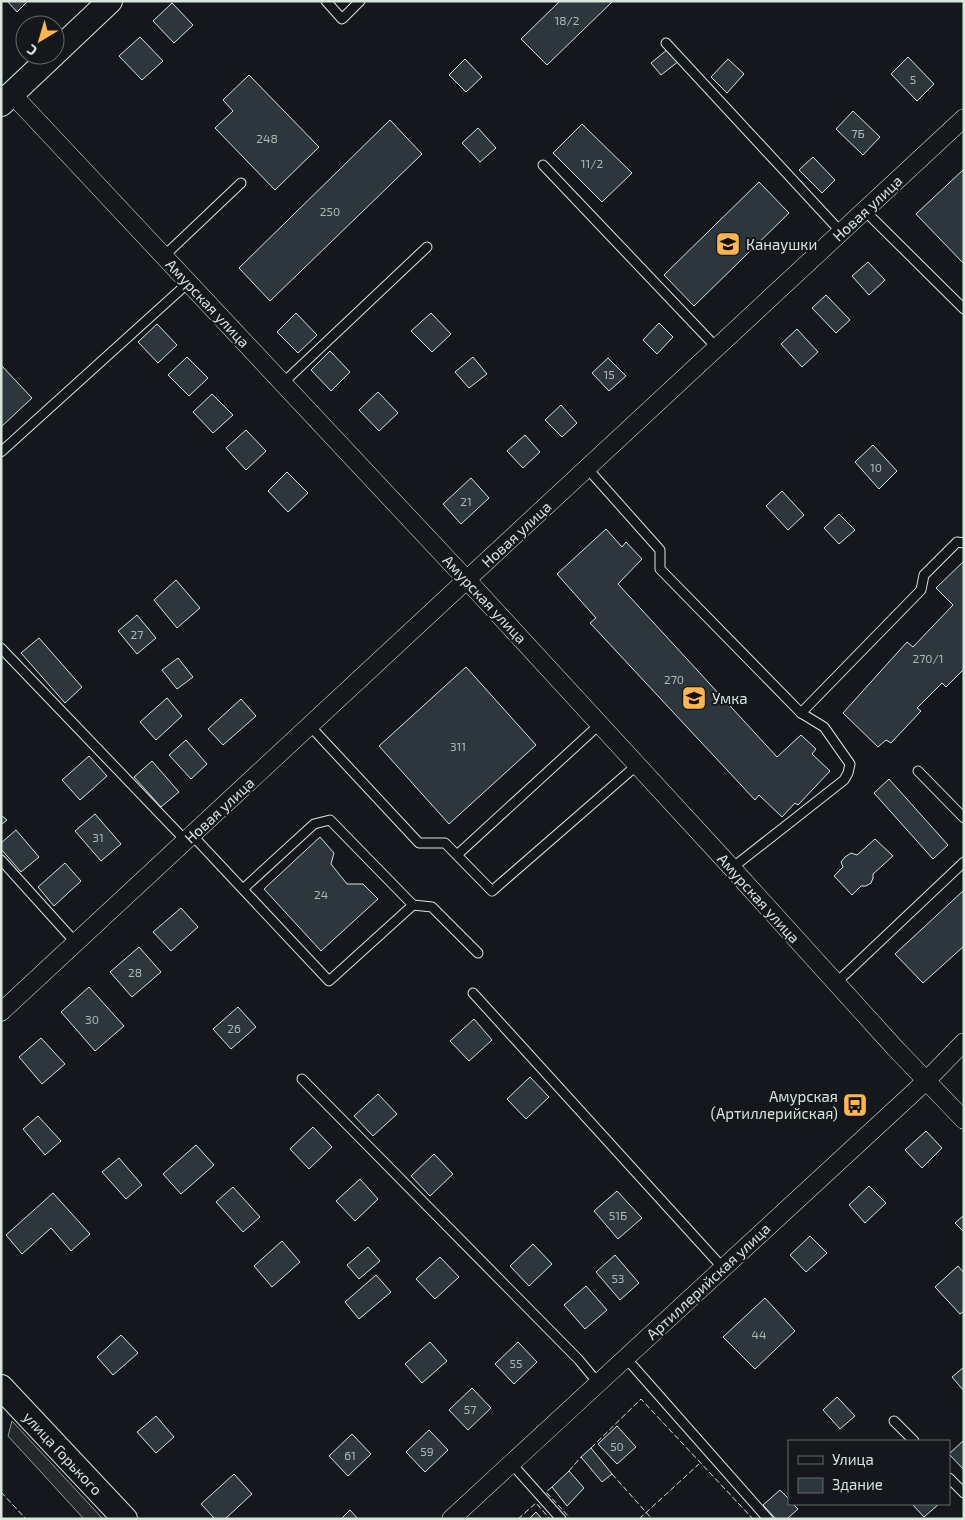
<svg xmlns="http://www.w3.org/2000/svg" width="965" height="1520" viewBox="0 0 965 1520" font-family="'Exo 2',sans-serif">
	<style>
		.parking { fill: #24282b; stroke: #939e99 }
		.building { fill: #2c363c; stroke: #d8e6dc }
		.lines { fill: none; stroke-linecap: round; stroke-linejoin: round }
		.lane-casing { stroke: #d8e6dc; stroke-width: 11 }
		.street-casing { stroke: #d8e6dc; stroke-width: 19 }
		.secondary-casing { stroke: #d8e6dc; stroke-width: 26 }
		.lane { stroke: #14181c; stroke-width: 9 }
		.street { stroke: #14181c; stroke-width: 18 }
		.secondary { stroke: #14181c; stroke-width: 24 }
		.fence { stroke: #d8e6dc; stroke-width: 1; stroke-dasharray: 6 2.5; stroke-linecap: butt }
		.labels { text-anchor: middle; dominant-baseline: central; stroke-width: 4; stroke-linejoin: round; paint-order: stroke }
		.number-label { font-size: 12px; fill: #adbab4 }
		.street-label { font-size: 15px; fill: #d8e6dc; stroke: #14181c }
		.poi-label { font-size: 15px; fill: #d8e6dc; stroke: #14181c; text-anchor: start }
	</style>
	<rect width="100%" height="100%" fill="#14181c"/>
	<polygon class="parking" points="12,1421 103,1519 84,1519 8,1436"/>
	<g class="building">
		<polygon points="7,1 28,1 17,12"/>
		<polygon points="560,1 613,1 547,65 521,39"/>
		<polygon points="172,3 193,25 174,43 153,21"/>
		<polygon points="140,37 163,61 142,80 119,56"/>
		<polygon points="668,49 679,61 661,75 651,63"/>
		<polygon points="908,57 934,84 917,101 891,74"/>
		<polygon points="465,59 482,77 466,92 449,75"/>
		<polygon points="728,59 744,74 727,93 711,77"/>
		<polygon points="249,75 319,147 275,190 215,128 233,111 223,100"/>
		<polygon points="853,111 880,137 863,155 836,129"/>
		<polygon points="390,120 422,154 270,301 239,268"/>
		<polygon points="582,124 632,173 602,202 553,153"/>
		<polygon points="478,128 496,148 480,162 462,143"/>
		<polygon points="813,157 835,180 822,193 799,170"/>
		<polygon points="964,169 964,264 916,214"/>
		<polygon points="759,182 789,213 694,306 664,275"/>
		<polygon points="868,262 885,280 869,295 852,276"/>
		<polygon points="826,295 850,320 836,333 812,308"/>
		<polygon points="296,313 317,335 298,353 277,332"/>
		<polygon points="431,313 451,334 432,352 411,331"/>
		<polygon points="659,323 673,337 657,354 643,340"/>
		<polygon points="157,324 177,345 158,363 138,342"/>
		<polygon points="797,329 818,352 802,367 781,344"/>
		<polygon points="330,351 350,372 331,391 311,370"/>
		<polygon points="187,357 208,378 189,396 168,375"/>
		<polygon points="473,357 487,374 469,388 455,372"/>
		<polygon points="608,358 626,376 609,391 592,373"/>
		<polygon points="1,365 32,398 1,427"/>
		<polygon points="378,392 398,413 379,431 359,410"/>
		<polygon points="212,394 233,415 213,433 193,412"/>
		<polygon points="561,405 577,423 562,437 545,420"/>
		<polygon points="246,430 266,451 246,470 226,448"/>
		<polygon points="525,435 540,452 523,468 507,451"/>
		<polygon points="873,445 897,471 879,489 855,462"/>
		<polygon points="287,472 308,493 288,512 268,491"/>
		<polygon points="471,478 489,498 461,524 443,504"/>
		<polygon points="782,491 804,515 788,530 766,506"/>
		<polygon points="839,514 855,530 839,544 824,528"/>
		<polygon points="606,529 622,547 626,542 642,559 618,584 777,757 801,735 816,749 812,754 830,771 798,805 795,803 782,817 759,795 755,800 590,623 596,618 557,574"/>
		<polygon points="964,561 964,669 946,687 942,683 917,708 921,711 891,743 886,740 878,747 843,713 907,642 913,647 953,605 936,588"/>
		<polygon points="176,580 200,608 177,628 154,600"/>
		<polygon points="137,615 156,638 137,654 118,631"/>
		<polygon points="39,638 82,687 65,703 21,653"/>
		<polygon points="178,658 193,677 177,689 162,670"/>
		<polygon points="466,667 536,745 449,824 379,746"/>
		<polygon points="167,698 182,716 156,740 140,722"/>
		<polygon points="241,699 256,716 223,745 208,729"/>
		<polygon points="186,740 207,764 191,779 169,755"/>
		<polygon points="89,756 107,776 80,800 62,780"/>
		<polygon points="152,761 179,792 161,807 134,777"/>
		<polygon points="889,779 948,845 933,859 874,793"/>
		<polygon points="95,814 121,844 101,861 75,831"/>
		<polygon points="1,815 7,820 1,825"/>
		<polygon points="16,830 39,857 21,872 1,849 1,843"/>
		<polygon points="320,837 334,853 331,864 347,884 363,884 378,899 321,951 264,889"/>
		<polygon points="875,839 893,856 873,874 873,878 871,883 866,886 861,886 852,895 834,876 843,867 841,862 845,857 851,853 857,855"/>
		<polygon points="65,863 81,881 54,906 38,887"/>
		<polygon points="964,890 964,946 923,983 895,954"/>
		<polygon points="181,908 198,927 171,951 153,932"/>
		<polygon points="139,947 161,972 132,997 110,972"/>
		<polygon points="89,987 124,1026 95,1051 61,1012"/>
		<polygon points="238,1007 256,1027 231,1049 213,1029"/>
		<polygon points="474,1019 492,1040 469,1061 450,1041"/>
		<polygon points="41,1038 65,1064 42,1084 19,1057"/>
		<polygon points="530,1077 549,1097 526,1119 507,1099"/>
		<polygon points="378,1094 397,1114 373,1136 354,1116"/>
		<polygon points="38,1116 61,1141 45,1155 23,1129"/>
		<polygon points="313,1127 332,1147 309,1169 290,1149"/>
		<polygon points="926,1131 942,1148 922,1168 905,1150"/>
		<polygon points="196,1145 214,1165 181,1194 163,1174"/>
		<polygon points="434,1154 453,1174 430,1196 411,1176"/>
		<polygon points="119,1158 142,1185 126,1199 102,1172"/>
		<polygon points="360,1179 378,1199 355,1221 336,1201"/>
		<polygon points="869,1186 886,1203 865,1223 849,1205"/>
		<polygon points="233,1187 260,1217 243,1232 216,1202"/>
		<polygon points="617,1191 642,1218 618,1239 594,1211"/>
		<polygon points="53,1193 90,1234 71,1251 51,1228 22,1254 6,1235"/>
		<polygon points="964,1215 964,1232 955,1223"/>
		<polygon points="810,1236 827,1253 806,1272 790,1255"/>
		<polygon points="282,1241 300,1262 272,1287 254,1266"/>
		<polygon points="533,1244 552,1264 529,1286 510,1266"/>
		<polygon points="368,1247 380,1261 359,1279 347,1265"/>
		<polygon points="615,1255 639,1283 620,1300 596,1272"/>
		<polygon points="440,1257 459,1277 435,1299 416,1279"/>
		<polygon points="958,1266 964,1273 964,1311 960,1314 935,1287"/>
		<polygon points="376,1275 391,1292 359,1319 345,1302"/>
		<polygon points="586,1286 607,1310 585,1329 564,1305"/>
		<polygon points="765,1298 795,1331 755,1369 723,1337"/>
		<polygon points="121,1335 138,1353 113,1375 97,1357"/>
		<polygon points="430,1342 447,1361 422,1383 405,1364"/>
		<polygon points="518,1342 537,1362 514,1384 495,1364"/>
		<polygon points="964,1367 964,1391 952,1377"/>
		<polygon points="472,1388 491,1408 468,1430 449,1410"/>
		<polygon points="837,1397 855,1416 840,1429 823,1410"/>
		<polygon points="156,1416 174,1437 156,1453 137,1432"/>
		<polygon points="617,1426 636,1447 617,1464 598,1444"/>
		<polygon points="429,1430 448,1450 425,1472 406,1452"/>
		<polygon points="352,1434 371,1454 348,1476 329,1456"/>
		<polygon points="964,1440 964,1470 949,1454"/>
		<polygon points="591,1448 612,1474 602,1482 581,1457"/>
		<polygon points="569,1471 584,1488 567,1506 552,1487"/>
		<polygon points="234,1474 252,1494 225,1519 215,1519 201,1504"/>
		<polygon points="780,1490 789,1499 789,1504 793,1504 798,1509 787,1519 776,1519 763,1505"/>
		<polygon points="912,1504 939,1504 924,1517"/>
		<polygon points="350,1510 358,1519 341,1519"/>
		<polygon points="536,1512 542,1519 529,1519"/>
	</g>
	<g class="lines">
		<defs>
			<g id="lane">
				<polyline points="326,1 342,19 360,1"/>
				<polyline points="666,43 841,232"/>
				<polyline points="543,165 716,347"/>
				<polyline points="864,210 964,309"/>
				<polyline points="164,256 241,183"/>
				<polyline points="283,383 427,247"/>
				<polyline points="1,452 189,282"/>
				<polyline points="587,468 660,550 660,569 801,713 824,727 850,764 848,773 844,780 732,868"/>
				<polyline points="1,648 186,841"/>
				<polyline points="801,713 921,590 924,575 957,542 964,543"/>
				<polyline points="310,726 419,843 445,843 492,891 637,765"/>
				<polyline points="918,771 964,818"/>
				<polyline points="192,835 329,981 413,905 330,820 314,824 243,889"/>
				<polyline points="457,855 600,724"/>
				<polyline points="1,860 76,943"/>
				<polyline points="413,905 432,907 478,953"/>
				<polyline points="836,983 964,862"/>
				<polyline points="473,993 723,1268"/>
				<polyline points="302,1079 579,1360 598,1383"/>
				<polyline points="625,1357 768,1519"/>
				<polyline points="894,1421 914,1441"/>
				<polyline points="511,1463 561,1519"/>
				<polyline points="949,1478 964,1493"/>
			</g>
			<g id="street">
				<polyline points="12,94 467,580 732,868 895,1048 964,1120"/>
				<polyline points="1,1012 964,118"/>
				<polyline points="451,1519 926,1081 964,1042"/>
			</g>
			<g id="secondary">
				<polyline points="55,53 110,1"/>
				<polyline points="1,104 53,55"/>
				<polyline points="1,1387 125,1519"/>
			</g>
		</defs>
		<use href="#lane" class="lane-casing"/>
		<use href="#street" class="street-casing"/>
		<use href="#secondary" class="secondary-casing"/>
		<use href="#lane" class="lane"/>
		<use href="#street" class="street"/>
		<use href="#secondary" class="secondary"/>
		<g class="fence">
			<polyline points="591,1448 641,1399 753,1519"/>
			<polyline points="569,1471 581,1457"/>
			<polyline points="612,1474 652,1519"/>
			<polyline points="552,1487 546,1492 571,1519"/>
			<polyline points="1,1492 26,1519"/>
			<polyline points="518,1519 536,1503 550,1519"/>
			<polyline points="639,1519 699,1464"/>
		</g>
	</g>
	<defs>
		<symbol id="school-square" viewBox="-11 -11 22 22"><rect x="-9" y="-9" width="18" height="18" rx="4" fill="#ffb74d" stroke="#14181c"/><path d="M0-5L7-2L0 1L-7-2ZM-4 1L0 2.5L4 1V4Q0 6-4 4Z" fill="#111"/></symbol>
		<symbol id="bus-square" viewBox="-11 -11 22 22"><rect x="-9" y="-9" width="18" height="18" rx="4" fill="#ffb74d" stroke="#14181c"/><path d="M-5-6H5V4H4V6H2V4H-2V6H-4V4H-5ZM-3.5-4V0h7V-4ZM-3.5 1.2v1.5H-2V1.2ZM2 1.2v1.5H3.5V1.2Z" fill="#111"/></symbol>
	</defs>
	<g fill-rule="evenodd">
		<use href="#school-square" x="714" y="230" width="28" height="28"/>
		<use href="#school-square" x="680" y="684" width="28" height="28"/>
		<use href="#bus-square" x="841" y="1091" width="28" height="28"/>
	</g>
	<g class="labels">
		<g class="number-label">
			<text x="567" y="20">18/2</text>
			<text x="913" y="79">5</text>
			<text x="858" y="133">7Б</text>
			<text x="267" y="138">248</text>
			<text x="592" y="163">11/2</text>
			<text x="330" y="211">250</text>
			<text x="609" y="374">15</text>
			<text x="876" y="467">10</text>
			<text x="466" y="501">21</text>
			<text x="137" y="634">27</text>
			<text x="928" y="658">270/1</text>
			<text x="674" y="679">270</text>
			<text x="458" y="746">311</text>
			<text x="98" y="837">31</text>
			<text x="321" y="894">24</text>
			<text x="135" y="972">28</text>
			<text x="92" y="1019">30</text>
			<text x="234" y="1028">26</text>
			<text x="618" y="1215">51Б</text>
			<text x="618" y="1278">53</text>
			<text x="759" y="1334">44</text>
			<text x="516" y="1363">55</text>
			<text x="470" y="1409">57</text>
			<text x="617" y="1446">50</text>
			<text x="427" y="1451">59</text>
			<text x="350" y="1455">61</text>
		</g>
		<g class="street-label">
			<text transform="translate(867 208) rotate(-43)">Новая улица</text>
			<text transform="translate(208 303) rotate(47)">Амурская улица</text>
			<text transform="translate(516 534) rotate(-43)">Новая улица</text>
			<text transform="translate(485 599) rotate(47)">Амурская улица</text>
			<text transform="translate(219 810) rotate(-43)">Новая улица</text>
			<text transform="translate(759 898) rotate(48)">Амурская улица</text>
			<text transform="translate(708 1281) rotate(-43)">Артиллерийская улица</text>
			<text transform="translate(63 1453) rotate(47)">улица Горького</text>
		</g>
		<g class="poi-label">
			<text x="746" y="244">Канаушки</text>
			<text x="712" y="698">Умка</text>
			<text x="838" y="1096" text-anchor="end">Амурская<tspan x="838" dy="17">(Артиллерийская)</tspan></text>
		</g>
	</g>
	<rect width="965" height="1520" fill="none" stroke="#d8e6dc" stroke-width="5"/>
	<rect x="788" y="1440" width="162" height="65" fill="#14181c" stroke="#626a69"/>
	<rect x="798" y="1456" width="25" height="8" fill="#14181c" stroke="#626a69"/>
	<text x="832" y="1465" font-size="15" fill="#d8e6dc">Улица</text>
	<rect x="798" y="1478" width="25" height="15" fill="#2c363c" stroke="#626a69"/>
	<text x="832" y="1490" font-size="15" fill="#d8e6dc">Здание</text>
	<g transform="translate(40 40) rotate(218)"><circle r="24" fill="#14181c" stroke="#626a69"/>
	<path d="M0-4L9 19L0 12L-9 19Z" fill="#ffb74d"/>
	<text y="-8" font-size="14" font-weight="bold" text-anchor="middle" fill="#d8e6dc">С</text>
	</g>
</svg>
